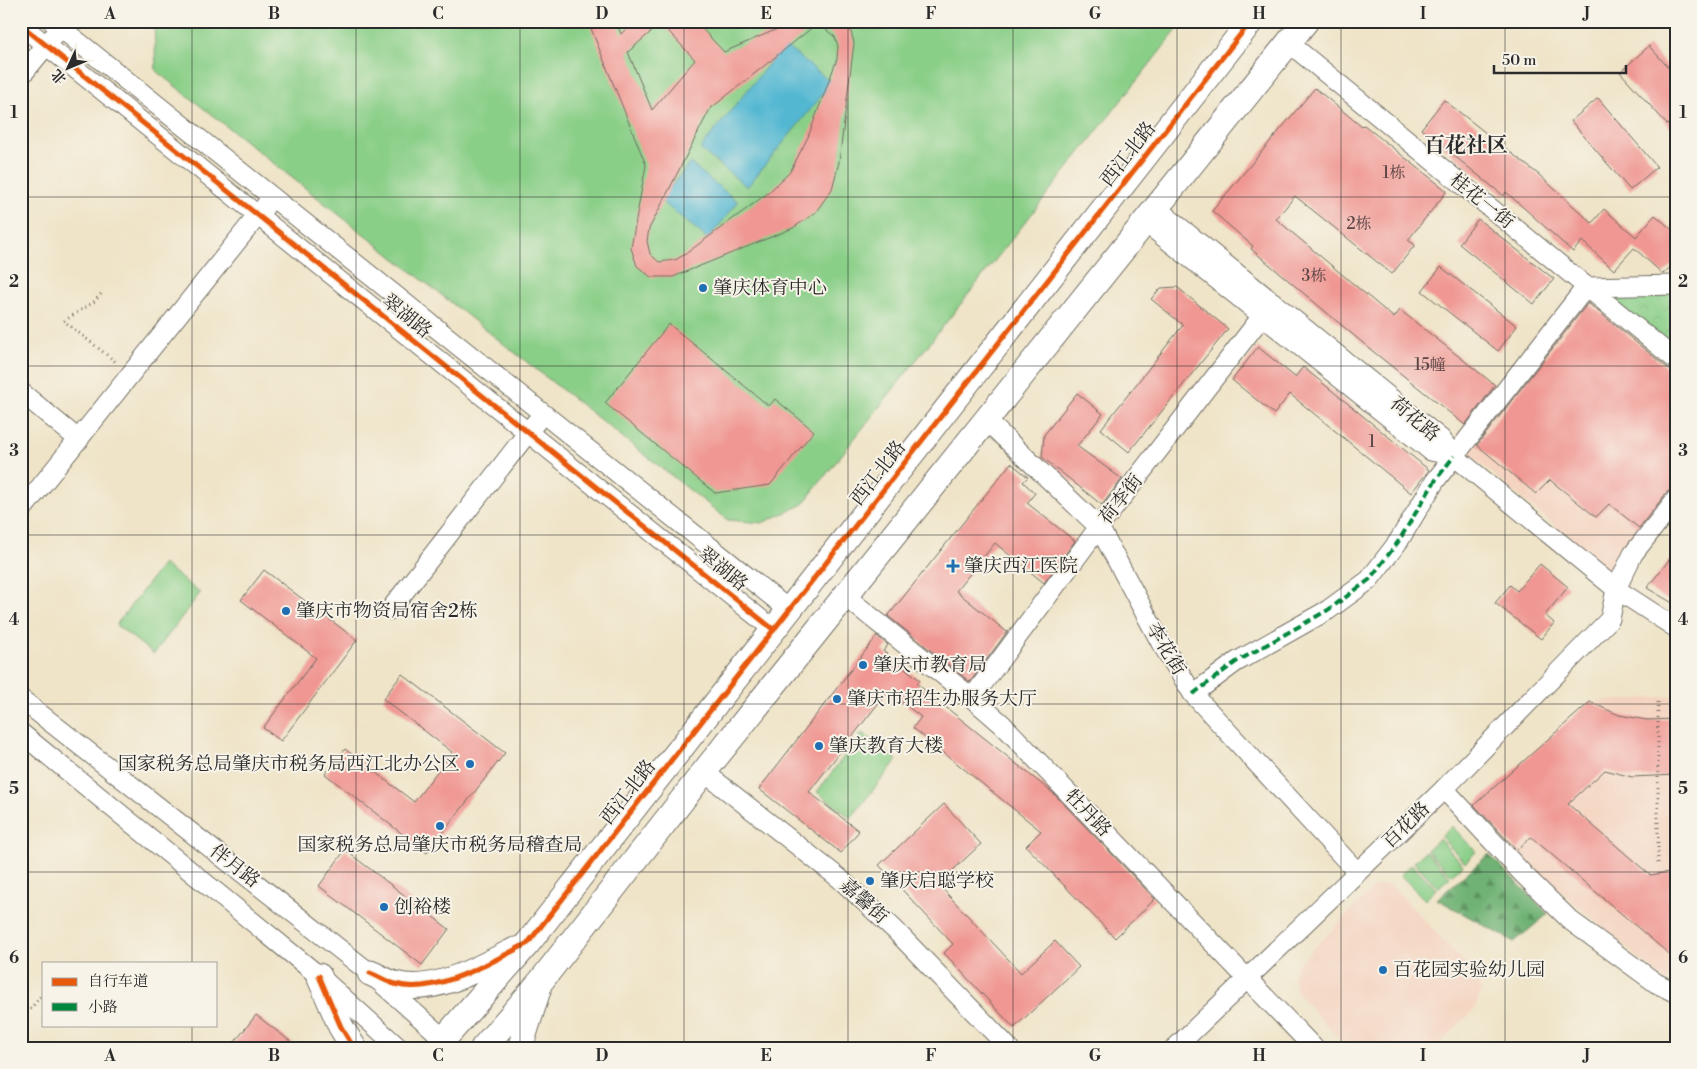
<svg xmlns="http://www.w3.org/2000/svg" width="1697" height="1069" viewBox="0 0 1697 1069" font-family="'Libre Bodoni','Noto Serif SC',serif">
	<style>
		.built { fill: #f4d3c0 }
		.forest { fill: url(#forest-firs); stroke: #4d6e50 }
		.park { fill: url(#park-crowns); stroke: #5a7d5a }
		.pitch { fill: #8acf88; stroke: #5a7d5a }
		.water { fill: #53b7d2; stroke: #3f717e }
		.building { fill: #f09793; fill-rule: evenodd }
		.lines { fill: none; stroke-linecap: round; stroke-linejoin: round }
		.minor-casing { stroke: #706c62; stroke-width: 21 }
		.major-casing { stroke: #706c62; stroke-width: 27 }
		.path { stroke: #706c62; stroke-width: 3; stroke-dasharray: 1 4; stroke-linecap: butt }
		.minor { stroke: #fff; stroke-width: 19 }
		.major { stroke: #fff; stroke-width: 25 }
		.quiet { stroke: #00873e; stroke-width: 4; stroke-dasharray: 8 4; stroke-linecap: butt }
		.cycleway-casing { stroke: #f7f3e8; stroke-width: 8 }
		.cycleway { stroke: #e8590c; stroke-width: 5 }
		.grid { fill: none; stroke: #2b2b2b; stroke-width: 1; stroke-opacity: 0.55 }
		.poi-dot { fill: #1f6fb2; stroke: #f7f3e8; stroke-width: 2 }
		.labels { text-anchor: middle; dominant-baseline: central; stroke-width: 4; stroke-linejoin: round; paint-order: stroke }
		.number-label { font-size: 16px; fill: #5c4645 }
		.street-label { font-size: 19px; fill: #2b2b2b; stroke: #f7f3e8 }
		.poi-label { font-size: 19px; fill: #2b2b2b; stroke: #f7f3e8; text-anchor: start }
		.quarter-label { font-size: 21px; font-weight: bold; fill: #2b2b2b; stroke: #f7f3e8 }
		.neatline { fill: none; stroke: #2b2b2b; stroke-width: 2 }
		.grid-label { font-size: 16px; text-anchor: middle; font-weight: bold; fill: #2b2b2b }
	</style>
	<defs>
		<pattern id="forest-firs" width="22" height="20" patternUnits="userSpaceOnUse" patternTransform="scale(1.25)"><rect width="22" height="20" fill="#6fb274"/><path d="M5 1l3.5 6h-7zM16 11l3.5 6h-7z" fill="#5b915f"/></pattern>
		<pattern id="park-crowns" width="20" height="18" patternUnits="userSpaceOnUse" patternTransform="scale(1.25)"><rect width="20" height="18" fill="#8acf88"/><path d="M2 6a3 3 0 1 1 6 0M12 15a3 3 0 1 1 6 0" fill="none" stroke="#77b276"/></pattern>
	</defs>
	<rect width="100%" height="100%" fill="#f7f3e8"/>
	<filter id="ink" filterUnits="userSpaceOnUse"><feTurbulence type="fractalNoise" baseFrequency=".02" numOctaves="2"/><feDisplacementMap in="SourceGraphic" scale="10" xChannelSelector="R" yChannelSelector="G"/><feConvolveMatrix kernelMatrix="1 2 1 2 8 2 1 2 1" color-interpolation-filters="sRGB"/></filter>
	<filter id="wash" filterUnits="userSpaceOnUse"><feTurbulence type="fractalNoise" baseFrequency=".0096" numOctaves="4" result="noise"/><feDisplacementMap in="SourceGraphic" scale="20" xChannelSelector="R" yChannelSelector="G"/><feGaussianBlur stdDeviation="1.12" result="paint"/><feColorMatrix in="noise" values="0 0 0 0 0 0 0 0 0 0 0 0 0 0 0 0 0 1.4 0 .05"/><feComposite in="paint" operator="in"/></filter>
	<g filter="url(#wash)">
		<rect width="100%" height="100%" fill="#efe4c8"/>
		<g class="built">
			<polygon points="1586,295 1676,375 1676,489 1611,572 1465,451"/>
			<polygon points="1676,696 1676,971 1666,982 1515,852 1473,806 1590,702"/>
			<polygon points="1386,885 1393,887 1476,975 1481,991 1475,1009 1435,1048 1348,1048 1297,993 1293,979 1297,965 1375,887"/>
		</g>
		<polygon class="forest" points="1489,854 1548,914 1514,942 1437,899"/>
		<polygon class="park" points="1676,293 1676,352 1604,294"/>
		<g class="pitch">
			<polygon points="151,21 1184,21 802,505 762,523 728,520 156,71 154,24"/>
			<polygon points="163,564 200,593 154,654 116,625"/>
			<polygon points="862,733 897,760 851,818 817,792"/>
			<polygon points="1452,826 1476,852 1465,863 1441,837"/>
			<polygon points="1439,839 1463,865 1451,875 1427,850"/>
			<polygon points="1426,851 1450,877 1438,888 1414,862"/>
			<polygon points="1412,864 1436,889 1425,900 1400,875"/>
		</g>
		<g class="water">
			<polygon points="784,45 832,83 747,187 700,149"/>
			<polygon points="690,163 738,202 708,239 660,200"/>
		</g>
		<g id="blocks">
			<g class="building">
				<path d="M588 21H616L621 34 634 21H695L724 52 796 21H846L849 24 854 43 839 162 832 189 815 213 793 228 673 277H651L637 266 631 248 646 165ZM661 23 695 60 652 110 628 52ZM818 23 835 37 838 46 837 59 808 137 790 172 768 193 684 255 675 260 659 262 650 254 647 241 649 229 710 109Z"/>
				<polygon points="1649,46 1676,76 1676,134 1620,72"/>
				<polygon points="1315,88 1362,127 1364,125 1447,191 1408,240 1415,245 1392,274 1295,196 1276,219 1394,318 1400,310 1495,385 1465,425 1370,349 1251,249 1253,246 1212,211"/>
				<polygon points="1598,98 1657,167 1630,190 1571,121"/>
				<polygon points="1444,100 1538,174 1592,223 1604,209 1636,237 1655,215 1676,233 1676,262 1663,274 1634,248 1614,270 1582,241 1573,252 1506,192 1504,196 1421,129"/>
				<polygon points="1478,219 1554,279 1534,304 1459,244"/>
				<polygon points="1441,267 1517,326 1498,351 1422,291"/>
				<polygon points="1177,287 1228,329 1129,452 1101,429 1183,325 1151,299 1161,288"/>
				<polygon points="1588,303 1676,375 1676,488 1667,492 1639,528 1609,504 1596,517 1550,480 1536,494 1477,445"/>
				<polygon points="669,324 769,406 775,399 814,431 770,485 715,493 605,403"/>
				<polygon points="1258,347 1295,377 1303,367 1429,470 1411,493 1290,394 1274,414 1232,380"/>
				<polygon points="1077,393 1103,414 1077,446 1122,479 1102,505 1042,457 1044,435"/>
				<polygon points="1011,463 1028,477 1023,482 1035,493 1027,503 1075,541 1044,583 995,543 956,591 1007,632 970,682 888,616"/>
				<polygon points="1676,551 1676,605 1647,588"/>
				<polygon points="1540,564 1568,587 1545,615 1554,623 1541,639 1495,603 1510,585 1517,591"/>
				<polygon points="264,570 357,640 281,741 263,728 316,658 241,600"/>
				<polygon points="877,636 888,645 883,651 920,680 917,684 1054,794 1155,899 1115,938 1026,846 1041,831 913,728 921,717 888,691 809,792 859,831 841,853 759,789"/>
				<polygon points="402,674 505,753 427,853 325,774 345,749 414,802 452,752 383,699"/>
				<polygon points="1590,702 1619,715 1647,720 1676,719 1676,775 1632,777 1605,770 1568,804 1650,875 1676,871 1676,960 1531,837 1517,850 1474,805"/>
				<polygon points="944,804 981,844 938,884 1021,973 1055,941 1079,967 1014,1028 944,953 953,944 879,865"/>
				<polygon points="345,850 449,929 422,965 319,886"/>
				<polygon points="256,1015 299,1048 230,1048"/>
			</g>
		</g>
	</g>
	<g filter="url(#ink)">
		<use href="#blocks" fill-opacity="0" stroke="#706c62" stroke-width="1"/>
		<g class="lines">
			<defs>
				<g id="minor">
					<polyline points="52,21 789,610"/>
					<polyline points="21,25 774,630"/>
					<polyline points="1289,43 1676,360"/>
					<polyline points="21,76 53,37"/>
					<polyline points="1156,208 1441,439 1454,456 1616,589 1676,628"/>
					<polyline points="1145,222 1431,451 1454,456"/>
					<polyline points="21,392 79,440"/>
					<polyline points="986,420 1099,527 1161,643 1193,694 1357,872"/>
					<polyline points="21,511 266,205"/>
					<polyline points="845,596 972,698 1003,725 1314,1048"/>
					<polyline points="390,610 536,422"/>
					<polyline points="1193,694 1236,662 1328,610 1369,580 1398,542 1435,481 1586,287 1676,285"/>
					<polyline points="972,698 1099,527 1273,302"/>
					<polyline points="21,699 370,973 444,1039"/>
					<polyline points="21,733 319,976 399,1048"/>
					<polyline points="704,772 839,878 894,929 1009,1048"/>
					<polyline points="1444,789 1524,875 1571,921 1656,983 1676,993"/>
					<polyline points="1175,1048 1444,789 1610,619 1616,589 1633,554 1676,499"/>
				</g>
				<g id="major">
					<path d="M370 973C378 976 386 982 395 984 433 995 482 967 515 950"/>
					<polyline points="319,976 341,1027 354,1048"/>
					<polyline points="436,1048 528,943 1251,21"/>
					<polyline points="483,1048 541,981 704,772 1306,21"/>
					<polyline points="522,1048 523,1038 538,990"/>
				</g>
			</defs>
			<use href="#minor" class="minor-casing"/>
			<use href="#major" class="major-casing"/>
			<g class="path">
				<polyline points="101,294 95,301 64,321 117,363"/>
				<polyline points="1658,702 1658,864"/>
				<polyline points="21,1021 44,992"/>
			</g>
			<use href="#minor" class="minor"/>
			<use href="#major" class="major"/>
			<polyline class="quiet" points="1193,694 1236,662 1328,610 1369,580 1398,542 1435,481 1454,456"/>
			<defs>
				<g id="cycleway">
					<polyline points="21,25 774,630"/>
					<path d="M370 973C378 976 386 982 395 984 435 996 493 961 528 943L1251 21"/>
					<polyline points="319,976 341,1027 354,1048"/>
				</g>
			</defs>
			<use href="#cycleway" class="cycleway-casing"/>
			<use href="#cycleway" class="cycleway"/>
		</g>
	</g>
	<path class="grid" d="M192 21V963M356 21V1048M520 21V1048M684 21V1048M848 21V1048M1013 21V1048M1177 21V1048M1341 21V1048M1505 21V1048M21 197H1676M21 366H1676M21 535H1676M21 704H1676M21 872H1676M192 1025V1048"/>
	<g class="poi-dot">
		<circle cx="703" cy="288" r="5"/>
		<path d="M950.5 558.5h5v5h5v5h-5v5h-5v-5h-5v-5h5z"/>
		<circle cx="286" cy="611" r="5"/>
		<circle cx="863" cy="665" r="5"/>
		<circle cx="837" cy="699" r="5"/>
		<circle cx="819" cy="746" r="5"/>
		<circle cx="470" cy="764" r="5"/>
		<circle cx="440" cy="826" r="5"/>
		<circle cx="870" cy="881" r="5"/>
		<circle cx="384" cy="907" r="5"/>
		<circle cx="1383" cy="970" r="5"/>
	</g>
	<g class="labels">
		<g class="number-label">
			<text x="1394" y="173">1栋</text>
			<text x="1359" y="224">2栋</text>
			<text x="1314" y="276">3栋</text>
			<text x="1430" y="365">15幢</text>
			<text x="1372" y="442">1</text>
		</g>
		<g class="street-label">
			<text transform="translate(1128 154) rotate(-52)">西江北路</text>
			<text transform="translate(1482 201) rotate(39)">桂花一街</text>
			<text transform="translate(407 316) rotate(39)">翠湖路</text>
			<text transform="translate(1415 419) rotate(40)">荷花路</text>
			<text transform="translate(878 473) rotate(-52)">西江北路</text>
			<text transform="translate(1121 499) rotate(-52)">荷李街</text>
			<text transform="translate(723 569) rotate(39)">翠湖路</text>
			<text transform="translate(1166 649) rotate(59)">李花街</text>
			<text transform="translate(628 792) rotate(-52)">西江北路</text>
			<text transform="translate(1088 813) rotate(46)">牡丹路</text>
			<text transform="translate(1406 825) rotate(-44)">百花路</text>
			<text transform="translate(235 866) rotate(38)">伴月路</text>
			<text transform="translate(864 901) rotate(42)">嘉馨街</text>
		</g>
		<g class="poi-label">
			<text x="713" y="288">肇庆体育中心</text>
			<text x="964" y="566">肇庆西江医院</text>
			<text x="296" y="611">肇庆市物资局宿舍2栋</text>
			<text x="873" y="665">肇庆市教育局</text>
			<text x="847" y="699">肇庆市招生办服务大厅</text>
			<text x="829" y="746">肇庆教育大楼</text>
			<text x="460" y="764" text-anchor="end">国家税务总局肇庆市税务局西江北办公区</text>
			<text x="440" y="845" text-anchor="middle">国家税务总局肇庆市税务局稽查局</text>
			<text x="880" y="881">肇庆启聪学校</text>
			<text x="394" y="907">创裕楼</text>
			<text x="1393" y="970">百花园实验幼儿园</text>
		</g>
		<g class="quarter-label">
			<text x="1466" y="146">百花社区</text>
		</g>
	</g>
	<rect width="1697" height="1069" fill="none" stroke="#f7f3e8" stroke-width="55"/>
	<rect x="42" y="962" width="175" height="65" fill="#f7f3e8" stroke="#a5a39c"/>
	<rect x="52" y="978" width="25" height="8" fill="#e8590c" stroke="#a5a39c"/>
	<text x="88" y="986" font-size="15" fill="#2b2b2b">自行车道</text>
	<rect x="52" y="1003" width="25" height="8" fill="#00873e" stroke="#a5a39c"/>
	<text x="88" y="1012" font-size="15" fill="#2b2b2b">小路</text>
	<g transform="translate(68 68) rotate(226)" stroke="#f7f3e8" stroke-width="4" paint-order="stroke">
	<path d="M0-4L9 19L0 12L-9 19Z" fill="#2b2b2b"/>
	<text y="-8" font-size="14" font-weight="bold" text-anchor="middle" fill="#2b2b2b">北</text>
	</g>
	<path d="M1494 65v8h132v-8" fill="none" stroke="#2b2b2b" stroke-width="2.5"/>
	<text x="1502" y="65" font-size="15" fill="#2b2b2b" stroke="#f7f3e8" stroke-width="4" paint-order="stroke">50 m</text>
	<rect x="28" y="28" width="1642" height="1014" class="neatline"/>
	<g class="grid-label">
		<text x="110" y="19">A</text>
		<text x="274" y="19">B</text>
		<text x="438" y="19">C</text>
		<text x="602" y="19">D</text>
		<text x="766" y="19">E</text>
		<text x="931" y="19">F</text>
		<text x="1095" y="19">G</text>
		<text x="1259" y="19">H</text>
		<text x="1423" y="19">I</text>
		<text x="1587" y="19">J</text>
		<text x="14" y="118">1</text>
		<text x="1683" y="118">1</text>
		<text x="14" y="287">2</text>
		<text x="1683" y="287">2</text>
		<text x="14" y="456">3</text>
		<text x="1683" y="456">3</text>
		<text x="14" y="625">4</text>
		<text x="1683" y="625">4</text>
		<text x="14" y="794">5</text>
		<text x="1683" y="794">5</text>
		<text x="14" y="963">6</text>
		<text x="1683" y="963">6</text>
		<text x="110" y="1061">A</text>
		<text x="274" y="1061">B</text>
		<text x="438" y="1061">C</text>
		<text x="602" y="1061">D</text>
		<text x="766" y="1061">E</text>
		<text x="931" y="1061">F</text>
		<text x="1095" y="1061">G</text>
		<text x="1259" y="1061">H</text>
		<text x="1423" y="1061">I</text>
		<text x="1587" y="1061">J</text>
	</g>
</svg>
